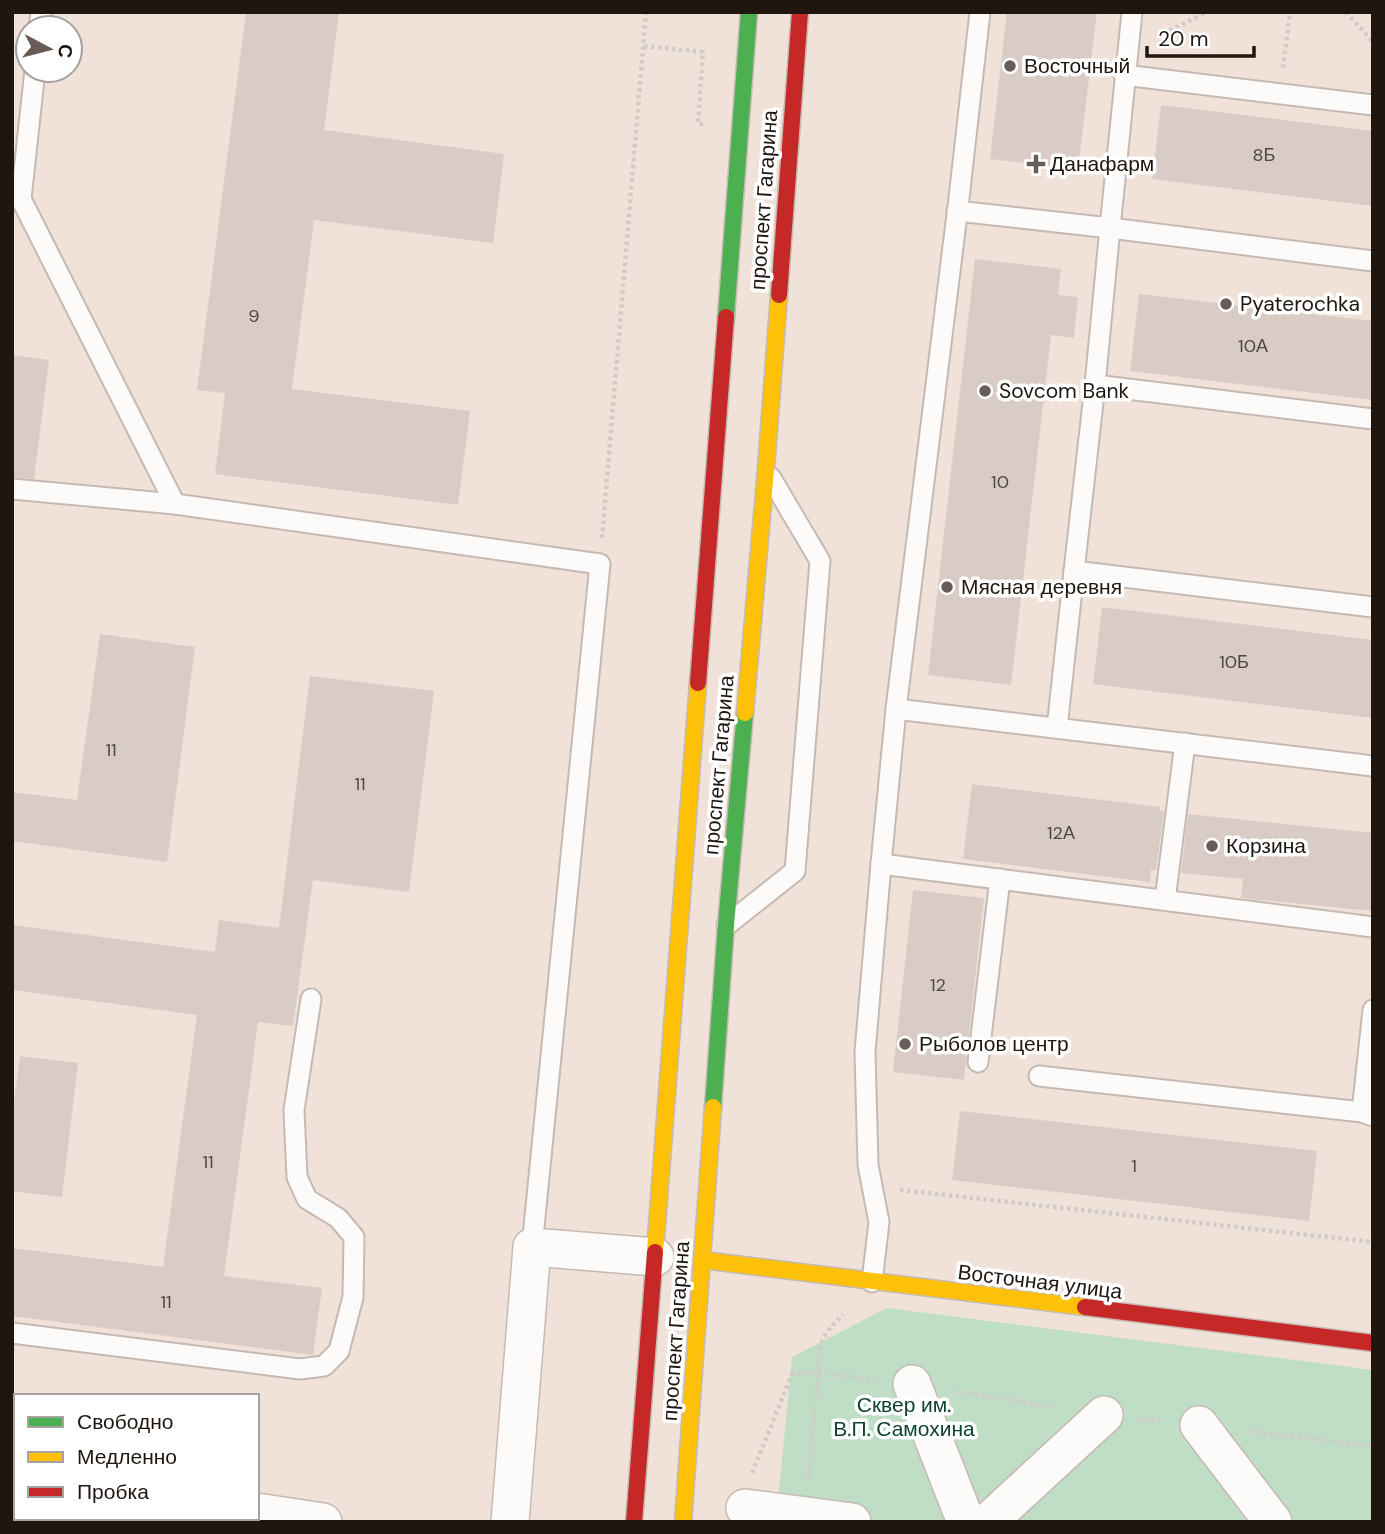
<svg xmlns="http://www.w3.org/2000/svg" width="1385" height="1534" viewBox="0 0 1385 1534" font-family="'DM Sans',sans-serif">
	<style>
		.green { fill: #c0dec6 }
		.building { fill: #d9ccc6 }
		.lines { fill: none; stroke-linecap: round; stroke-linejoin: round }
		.lane-casing { stroke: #c5bab3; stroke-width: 23 }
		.street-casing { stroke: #c5bab3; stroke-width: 40 }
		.fast-casing { stroke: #c5bab3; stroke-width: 19 }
		.slow-casing { stroke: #c5bab3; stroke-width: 19 }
		.jam-casing { stroke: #c5bab3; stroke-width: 19 }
		.path { stroke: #d0ccca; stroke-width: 4.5; stroke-dasharray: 3.5 3.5; stroke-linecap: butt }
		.lane { stroke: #fdfbf9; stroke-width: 19 }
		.street { stroke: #fdfbf9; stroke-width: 37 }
		.fast { stroke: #4caf50; stroke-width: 16 }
		.slow { stroke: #ffc107; stroke-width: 16 }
		.jam { stroke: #c62828; stroke-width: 16 }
		.poi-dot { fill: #685d56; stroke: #fff; stroke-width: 2.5 }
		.labels { text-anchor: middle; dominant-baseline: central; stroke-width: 7; stroke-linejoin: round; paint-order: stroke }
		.number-label { font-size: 18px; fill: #504640 }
		.poi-label { font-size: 21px; fill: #1f1610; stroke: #fff; text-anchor: start }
		.street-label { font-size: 21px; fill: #1f1610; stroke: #fff }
		.park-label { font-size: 21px; fill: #0e442d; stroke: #fff }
	</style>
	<rect width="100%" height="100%" fill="#f0e2d8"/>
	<polygon class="green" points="887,1308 1373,1370 1373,1522 776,1522 792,1357"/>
	<g class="building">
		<polygon points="246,12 339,12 324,130 504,154 493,243 314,220 292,389 470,411 458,505 215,474 225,393 197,390"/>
		<polygon points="1007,12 1097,12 1078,169 990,159"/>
		<polygon points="1161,105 1373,131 1373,206 1152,179"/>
		<polygon points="975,259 1061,269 1058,295 1078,297 1074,338 1051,335 1011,685 928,675"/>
		<polygon points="1139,294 1373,321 1373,400 1130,371"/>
		<polygon points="12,355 49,360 34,479 12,477"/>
		<polygon points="1102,607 1373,640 1373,718 1093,684"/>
		<polygon points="100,634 195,647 167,862 12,841 12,792 77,800"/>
		<polygon points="310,676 434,691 409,892 313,880 293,1026 258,1022 224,1276 322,1288 313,1355 12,1316 12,1248 163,1267 197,1015 12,990 12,925 215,952 219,920 279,928"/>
		<polygon points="972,784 1160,807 1159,811 1164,811 1156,870 1151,870 1150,882 963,859"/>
		<polygon points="1188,814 1373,833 1373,911 1241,898 1243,879 1181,873"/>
		<polygon points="913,890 984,898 964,1080 893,1072"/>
		<polygon points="20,1056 78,1063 62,1197 12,1191 12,1120"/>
		<polygon points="960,1111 1317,1151 1309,1221 952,1180"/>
	</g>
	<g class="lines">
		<defs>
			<g id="lane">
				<polyline points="1132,12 1110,228 1373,261"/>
				<polyline points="39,28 41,12"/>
				<polyline points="35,70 21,199 175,504"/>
				<polyline points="1124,75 1373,105"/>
				<polyline points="957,211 1110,228 1095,385 1074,571 1373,607"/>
				<polyline points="1095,385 1373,419"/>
				<polyline points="12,489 175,504 600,564 532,1247"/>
				<polyline points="896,709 1373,766"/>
				<polyline points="1057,728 1074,571"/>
				<polyline points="881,864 1373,927"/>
				<polyline points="1165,900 1185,743"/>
				<polyline points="727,925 795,871 820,561 771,478"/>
				<polyline points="1373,1010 1362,1112 1373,1116"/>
				<polyline points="978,1062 1000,879"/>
				<polyline points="1039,1076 1362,1112"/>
				<polyline points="872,1282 879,1222 868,1165 865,1052 881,864 896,709 959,198 980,12"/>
				<polyline points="12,1333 300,1369 324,1366 339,1351 353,1297 354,1237 338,1218 307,1199 297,1177 294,1110 311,999"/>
			</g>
			<g id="street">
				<polyline points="912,1384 966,1522"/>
				<polyline points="1199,1425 1273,1522"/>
				<polyline points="12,1476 16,1477"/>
				<polyline points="745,1508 852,1522"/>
				<polyline points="257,1512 323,1522"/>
				<polyline points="510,1522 532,1247 655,1257"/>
				<polyline points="988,1522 1104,1415"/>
			</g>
			<g id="fast">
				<polyline points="726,317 749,12"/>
				<polyline points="713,1107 726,925 745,713"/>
			</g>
			<g id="slow">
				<polyline points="745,713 766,469 779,295"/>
				<polyline points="655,1252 698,683"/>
				<polyline points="702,1260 1085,1307"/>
				<polyline points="683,1522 713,1107"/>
			</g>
			<g id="jam">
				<polyline points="779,295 800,12"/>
				<polyline points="698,683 726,317"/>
				<polyline points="1085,1307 1373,1343"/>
				<polyline points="634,1522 655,1252"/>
			</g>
		</defs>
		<use href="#lane" class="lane-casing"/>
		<use href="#street" class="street-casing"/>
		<use href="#fast" class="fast-casing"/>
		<use href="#slow" class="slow-casing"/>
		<use href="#jam" class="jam-casing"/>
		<g class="path">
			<polyline points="1346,12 1373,42"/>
			<polyline points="1157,37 1207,12"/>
			<polyline points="644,46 703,52 698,124 703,124"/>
			<polyline points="1283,68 1290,13"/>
			<polyline points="602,538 646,12"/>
			<polyline points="900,1190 1373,1242"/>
			<polyline points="954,1391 1059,1408"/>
			<polyline points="1137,1419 1163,1421"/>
			<polyline points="1249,1431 1373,1446"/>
			<polyline points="752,1473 792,1374 818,1372 876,1380"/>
			<path d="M808 1482 818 1372C817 1343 823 1335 843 1314"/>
		</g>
		<use href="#lane" class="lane"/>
		<use href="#street" class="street"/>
		<use href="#fast" class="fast"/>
		<use href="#slow" class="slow"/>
		<use href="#jam" class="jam"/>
	</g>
	<g class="poi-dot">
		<circle cx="1010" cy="66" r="7"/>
		<path d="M1032.5 153.5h7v7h7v7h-7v7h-7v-7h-7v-7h7z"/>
		<circle cx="1226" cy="304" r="7"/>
		<circle cx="985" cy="391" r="7"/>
		<circle cx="947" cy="587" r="7"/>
		<circle cx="1212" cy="846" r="7"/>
		<circle cx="905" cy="1044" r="7"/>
	</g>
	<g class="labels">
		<g class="number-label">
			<text x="1264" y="155">8Б</text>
			<text x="254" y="316">9</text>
			<text x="1253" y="346">10А</text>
			<text x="1000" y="482">10</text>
			<text x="1234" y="662">10Б</text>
			<text x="111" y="750">11</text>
			<text x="360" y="784">11</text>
			<text x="1061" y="833">12А</text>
			<text x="938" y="985">12</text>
			<text x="208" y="1162">11</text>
			<text x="1134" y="1166">1</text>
			<text x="166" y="1302">11</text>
		</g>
		<g class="poi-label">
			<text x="1024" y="66">Восточный</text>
			<text x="1050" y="164">Данафарм</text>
			<text x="1240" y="304">Pyaterochka</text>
			<text x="999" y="391">Sovcom Bank</text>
			<text x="961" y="587">Мясная деревня</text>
			<text x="1226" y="846">Корзина</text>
			<text x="919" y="1044">Рыболов центр</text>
		</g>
		<g class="street-label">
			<text transform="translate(764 200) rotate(-86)">проспект Гагарина</text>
			<text transform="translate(719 765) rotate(-85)">проспект Гагарина</text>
			<text transform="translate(1040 1282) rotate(7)">Восточная улица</text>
			<text transform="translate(676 1331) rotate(-86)">проспект Гагарина</text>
		</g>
		<g class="park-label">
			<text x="904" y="1405">Сквер им.<tspan x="904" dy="24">В.П. Самохина</tspan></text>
		</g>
	</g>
	<rect width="1385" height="1534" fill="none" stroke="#1f1610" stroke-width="28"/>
	<rect x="14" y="1394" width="245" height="126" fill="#ffffff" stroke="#a5a29f" stroke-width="2"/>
	<rect x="28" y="1417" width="35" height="10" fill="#4caf50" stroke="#a5a29f" stroke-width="2"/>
	<text x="77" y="1429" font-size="21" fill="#1f1610">Свободно</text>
	<rect x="28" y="1452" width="35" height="10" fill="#ffc107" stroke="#a5a29f" stroke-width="2"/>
	<text x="77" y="1464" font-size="21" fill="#1f1610">Медленно</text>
	<rect x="28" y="1487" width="35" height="10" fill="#c62828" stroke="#a5a29f" stroke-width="2"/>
	<text x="77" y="1499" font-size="21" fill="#1f1610">Пробка</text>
	<g transform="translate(49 49) rotate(97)"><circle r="33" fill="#ffffff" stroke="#a5a29f" stroke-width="2"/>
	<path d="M0-5L12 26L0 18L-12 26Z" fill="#685d56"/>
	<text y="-10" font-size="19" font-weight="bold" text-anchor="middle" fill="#1f1610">С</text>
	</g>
	<path d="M1147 46v10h107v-10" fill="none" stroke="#1f1610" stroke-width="3.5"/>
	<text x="1158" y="46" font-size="21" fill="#1f1610" stroke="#ffffff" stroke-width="5" paint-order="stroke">20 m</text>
</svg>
